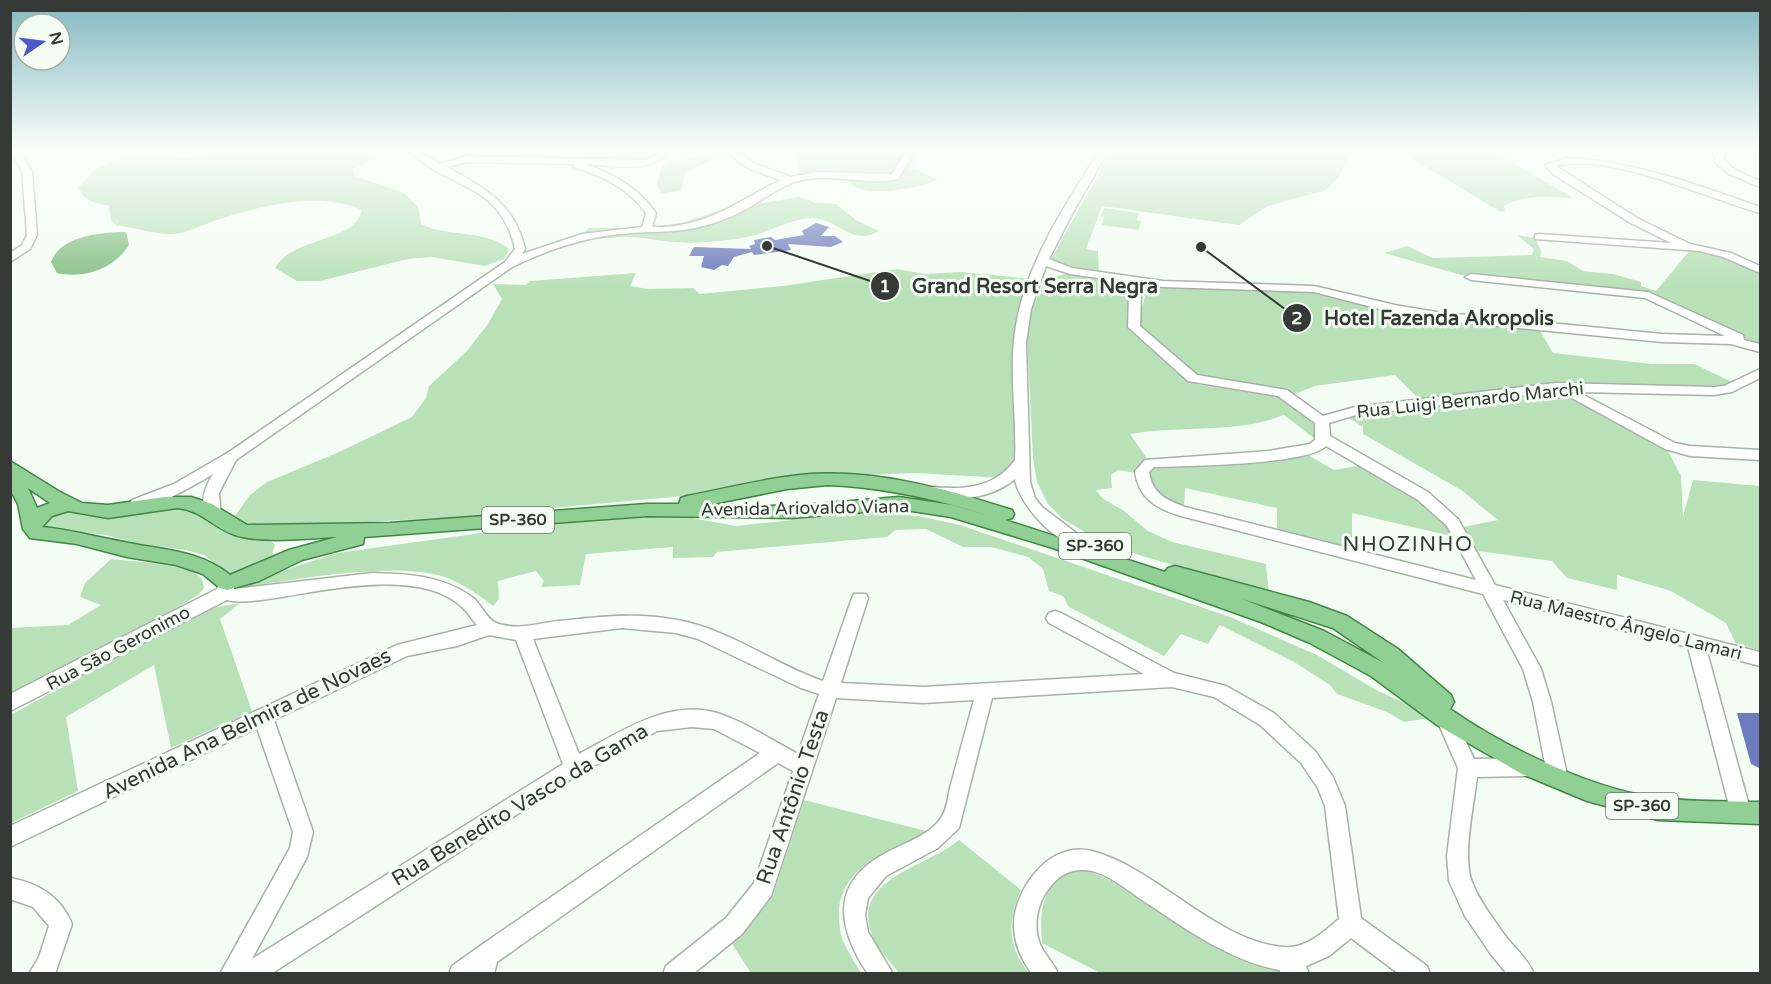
<svg xmlns="http://www.w3.org/2000/svg" width="1771" height="984" viewBox="0 0 1771 984" font-family="'Varela Round',sans-serif">
	<style>
		.green { fill: #b9e1b8 }
		.water { fill: #86bf85 }
		.building { fill: #6d7abc }
		.lines { fill: none; stroke-linecap: round; stroke-linejoin: round }
		.minor-casing { stroke: #a8b0a8; stroke-width: 3 }
		.major-casing { stroke: #418744; stroke-width: 3 }
		.minor { fill: #fff; fill-rule: evenodd }
		.major { fill: #91d094; fill-rule: evenodd }
		.labels { text-anchor: middle; dominant-baseline: central; stroke-width: 6; stroke-linejoin: round; paint-order: stroke }
		.shield { fill: #f4fdf4; stroke: #6f746f; stroke-width: 1.5 }
		.shield-label { font-size: 16px; font-weight: bold; fill: #363a36 }
		.street-label { font-size: 18px; fill: #363a36; stroke: #f4fdf4 }
		.quarter-label { font-size: 21px; letter-spacing: 1.5px; fill: #363a36; stroke: #f4fdf4 }
		.near-street-label { font-size: 21px; fill: #363a36; stroke: #f4fdf4 }
		.leader { fill: none; stroke: #363a36; stroke-width: 2 }
		.callout-dot { fill: #363a36; stroke: #f4fdf4; stroke-width: 2 }
		.mark-label { font-size: 18px; text-anchor: middle; font-weight: bold; fill: #fff }
		.callout-label { font-size: 20px; text-anchor: middle; font-weight: bold; fill: #363a36; stroke: #f4fdf4; stroke-width: 6; stroke-linejoin: round; paint-order: stroke }
	</style>
	<rect width="100%" height="100%" fill="#f4fdf4"/>
	<g class="green">
		<path d="M226 150H392L353 169 355 176 404 193 418 207 421 224C449 238 486 229 509 249L504 259 485 266 431 257 408 259 320 281H297L275 268C293 236 355 243 362 210 320 191 265 205 223 218 209 222 194 230 180 233 158 237 139 227 117 226L111 220 109 206C96 203 82 201 79 187L93 171 123 156 160 153 186 158Z"/>
		<path d="M565 150H596C611 163 638 150 656 150L650 158C620 161 594 161 565 152Z"/>
		<polygon points="717,150 772,150 715,158 685,173 681,191 661,193 657,184 662,166 667,162 706,155"/>
		<path d="M796 150H913L911 155 913 168 938 180C919 188 872 197 854 186 848 182 846 177 841 173L799 172Z"/>
		<polygon points="1112,150 1357,150 1346,161 1339,177 1326,190 1268,206 1239,225 1102,206 1086,249 1098,251 1099,273 1070,269 1050,261"/>
		<path d="M1398 150H1492L1573 198C1551 197 1523 194 1504 206L1505 212 1499 211Z"/>
		<path d="M799 197 816 203 836 204 856 220 879 231C850 249 837 213 803 219 785 222 769 232 751 236 730 241 695 244 674 242 658 241 644 237 628 237 614 236 596 242 584 234L588 228H666L721 210Z"/>
		<polygon points="1104,208 1139,213 1137,220 1141,221 1139,230 1102,225 1104,217 1101,216"/>
		<polygon points="1517,235 1535,238 1541,251 1540,257 1567,261 1583,271 1613,274 1641,282 1641,286 1656,291 1691,249 1712,252 1760,271 1760,345 1643,291 1461,275 1384,253 1407,246 1433,258 1532,255 1534,249"/>
		<polygon points="897,269 925,274 961,272 1032,279 1015,326 1018,444 1016,460 1003,478 916,473 818,477 695,495 441,518 272,527 246,523 235,516 250,495 267,482 337,453 412,417 426,398 429,386 467,351 488,324 502,299 493,284 526,285 530,281 636,273 630,286 648,289 693,288 700,294 783,286"/>
		<path d="M1071 273 1179 288 1313 292 1397 312 1539 329 1553 353 1652 364H1694L1732 382 1723 387 1706 389 1561 383 1420 400 1395 375 1315 386 1295 394 1282 389 1203 378 1194 372 1142 327 1139 321 1145 296 1128 292 1126 294 1129 298 1128 325 1189 380 1200 385 1277 394 1317 426 1315 439 1284 415C1237 434 1180 425 1130 434L1148 460 1138 467 1136 473 1118 470 1111 475 1112 488 1096 490 1102 498 1124 511 1148 531 1172 542 1266 564 1269 594 1126 551 1090 535 1063 519 1048 504 1037 482 1033 458 1027 333 1030 314 1046 278Z"/>
		<polygon points="1552,393 1576,397 1668,451 1681,476 1683,516 1693,480 1760,486 1760,650 1736,644 1726,623 1671,591 1617,575 1617,590 1567,578 1552,561 1478,551 1463,527 1498,520 1461,490 1363,434 1363,427 1346,416"/>
		<path d="M1308 455 1334 470 1363 465C1394 484 1436 501 1451 536L1352 513V551L1277 532V508L1185 488 1184 508 1157 498 1146 470 1150 466 1270 461Z"/>
		<polygon points="177,506 202,514 222,531 270,540 275,545 271,558 233,574 226,572 204,555 186,550 136,543 105,535 40,527 46,514 71,510 94,515"/>
		<path d="M647 510 736 526 870 512 918 516 960 525 1230 617 1317 655 1378 691 1436 717 1404 722 1387 712 1337 694 1330 685 1294 662 1220 625 1208 644 1181 634 1164 656 1069 607 1063 596 1049 591 1043 569 1028 557 991 547H963L926 529 895 530 887 537 717 552 713 557 673 558V547L586 554 580 585 541 587 544 581 536 571 498 581 499 599 493 606C479 595 466 586 450 579 404 560 296 579 246 587L269 575 337 553Z"/>
		<path d="M111 559C132 562 183 563 199 576 203 579 203 583 204 588L198 595 148 625 11 697 10 628 68 625 101 605 80 597 85 583Z"/>
		<polygon points="240,603 220,619 252,711 171,748 154,665 66,717 78,791 11,823 11,715 184,619 207,609"/>
		<path d="M804 800 930 832C894 850 844 863 839 909 839 919 839 931 843 941 848 952 855 963 861 973H751L732 944 773 895Z"/>
		<path d="M959 840 1021 890C1008 922 1006 944 1029 973H899C891 963 880 952 874 940 846 879 926 868 959 840Z"/>
		<path d="M1084 870C1125 882 1158 912 1194 935 1218 950 1248 959 1274 968L1280 973H1100L1042 943C1039 909 1043 873 1084 870Z"/>
	</g>
	<path class="water" d="M126 232 129 245C114 269 84 279 57 273L51 262C60 236 101 232 126 232Z"/>
	<g class="building">
		<polygon points="816,223 829,227 821,236 835,236 843,242 831,247 788,244 791,250 754,255 752,252 734,257 728,266 722,265 714,270 701,267 704,256 689,256 694,247 751,249 749,246 755,244 754,240 771,237 775,240 804,235 802,231"/>
		<polygon points="1737,713 1761,713 1761,769 1751,764"/>
	</g>
	<g class="lines">
		<defs>
			<g id="minor">
				<polygon points="10,150 18,150 32,171 37,235 30,249 10,262 10,253 22,245 27,235 22,171"/>
				<path d="M408 150H418L440 164 467 156 644 160 652 158 661 150H670C653 175 612 165 585 164 614 174 638 188 656 213L652 227C708 228 735 202 781 180 762 173 738 168 728 150H736L753 163 791 177 816 172 892 174 907 150H916L898 179C867 186 834 173 802 180 783 184 767 197 750 207 736 215 722 221 707 225 681 233 657 231 630 233 588 236 549 249 512 267L236 460 219 493 221 515 218 519H208C199 503 204 488 213 474 197 484 149 512 132 508L129 504 132 500 174 484 229 452 505 262 515 249C500 181 448 190 408 150ZM467 162 573 164 574 167C602 176 628 188 646 213L642 227 582 234 522 254 525 249C514 203 486 189 447 167Z"/>
				<path d="M1100 150H1109L1072 214 1049 259 1072 268 1163 281 1314 286 1395 305 1436 312 1662 334 1725 336 1645 298 1471 280 1465 277 1471 274 1648 292 1743 335 1744 340 1760 344V352L1731 344 1662 342 1436 320 1395 313 1314 292 1163 287 1070 274 1046 266 1031 309 1026 343 1030 482 1035 498 1042 507 1084 539 1082 543C1058 550 1018 502 1015 479 993 498 955 503 928 496L926 492 928 488 933 487C964 490 995 488 1015 460 1017 418 1009 374 1015 332 1024 266 1065 205 1100 150Z"/>
				<polygon points="1718,150 1726,150 1723,159 1735,170 1760,181 1760,187 1729,174 1715,162"/>
				<path d="M1567 158C1633 161 1698 185 1760 207V213C1706 198 1610 152 1556 166L1637 218 1690 244 1731 253 1760 266V273L1723 257 1700 251 1535 239V235L1539 234 1671 243 1629 222 1553 174 1545 165Z"/>
				<path d="M1135 293 1141 296 1140 326 1197 375 1287 390 1323 416 1355 407 1556 383 1714 387 1724 386 1760 369V378L1732 392 1714 395 1578 392 1675 443 1690 446 1760 450V460L1690 456 1665 449 1559 391 1356 415 1329 423 1330 436 1428 492 1458 519 1495 585 1760 652V666L1707 652 1751 813 1748 820 1741 822 1734 820 1731 813 1688 647 1503 600 1541 669 1551 702 1568 779 1565 785 1558 788 1551 785 1548 779 1533 702 1523 669 1483 594 1181 516C1157 509 1138 498 1135 471L1145 460 1269 451 1310 444 1315 440V423L1278 396 1188 381 1128 327 1129 296ZM1326 446 1418 500 1447 526 1476 580 1185 507C1166 500 1152 493 1149 472L1154 467C1185 466 1308 465 1326 446Z"/>
				<path d="M372 573C407 574 442 575 472 597 481 603 486 619 496 623 519 631 537 623 559 621 598 617 637 612 677 620 729 629 773 664 823 681L852 598 854 594H866L868 598 841 683 923 687 1144 674 1049 623 1046 618 1049 613 1055 611 1061 613 1174 673 1226 686 1274 713 1315 751 1333 777 1345 806 1361 918 1427 966 1430 974H1399L1351 938 1329 956 1306 966 1309 974H1282L1279 970C1230 961 1186 929 1145 902 1128 891 1106 871 1085 870 1068 869 1057 877 1047 891 1038 904 1034 922 1038 938 1041 952 1053 961 1058 974H1032C1018 955 1010 932 1016 909 1025 877 1054 842 1092 851 1155 867 1218 943 1284 947 1306 949 1323 932 1339 919L1325 806 1318 788 1301 763 1260 725 1214 697 1172 687 992 698 959 828 938 848 886 876 868 898 865 915 868 932 893 974H868C838 929 829 884 884 854 903 843 928 837 941 818 947 810 948 797 950 788 958 758 966 729 974 700L923 703 836 698 771 896 742 934 693 974H663L666 966 726 918 754 883 793 771 778 763 497 962 494 974H449L452 966 480 946 760 753 714 729 692 727 657 731 581 773 271 974H220L290 848 293 832 257 728 10 847V826L397 645 477 625C472 620 468 612 462 607 421 569 332 589 282 597 265 599 244 604 227 600L10 711V694L217 589 221 579H233L234 589ZM622 628 676 633 698 639 801 688 819 694 798 754C773 741 747 723 720 714 671 697 620 732 579 754L533 639ZM489 635 516 640 563 764 252 959 307 857 313 832 274 720 407 656 457 646Z"/>
				<path d="M1445 710 1452 712 1474 759 1530 758 1537 761 1540 767 1537 773 1530 776 1477 777C1474 804 1462 857 1472 882 1479 900 1490 914 1501 930 1511 945 1527 957 1534 974H1507L1490 953 1465 916 1449 881 1447 856 1458 768 1436 718 1438 712Z"/>
				<path d="M10 878C39 883 61 897 72 924L55 974H29L39 957 49 926 33 907 10 899Z"/>
			</g>
			<path id="major" d="M10 461 60 492 82 503 108 505 164 497H191L212 504 247 525 390 523 647 504H679L681 498 687 496C725 489 762 479 800 475 872 468 943 488 1012 510L1014 514 1012 518 1005 520 1165 572 1168 568 1175 566 1309 602 1347 616 1398 649 1451 695 1454 702 1450 709C1504 747 1593 790 1659 798 1692 802 1727 801 1760 802V824L1658 820 1587 801 1522 774 1437 725 1371 676 1310 643 1261 622 1053 548 951 517 899 509 793 518 647 516 364 537 363 544 302 560 259 581 227 590 220 588 203 574 176 565 127 557 77 544 30 538 23 529 18 504 10 489ZM827 485C883 487 936 499 990 516L952 505 899 497 793 506 707 505 787 489ZM28 488 50 503 37 508ZM177 508C202 510 213 528 235 535 263 544 307 538 337 537L289 550 230 575C201 551 164 550 129 543 100 538 72 530 42 527L52 516 68 511 108 518ZM1242 599 1333 628 1384 663 1324 631Z"/>
		</defs>
		<use href="#minor" class="minor-casing"/>
		<use href="#major" class="major-casing"/>
		<use href="#minor" class="minor"/>
		<use href="#major" class="major"/>
	</g>
	<linearGradient id="sky" x2="0" y2="1"><stop stop-color="#81b8c0"/><stop offset="0.52" stop-color="#fafefa"/><stop offset="1" stop-color="#fafefa" stop-opacity="0"/></linearGradient>
	<rect width="1771" height="287" fill="url(#sky)"/>
	<g class="labels">
		<g class="shield">
			<rect x="482" y="507" width="72" height="26" rx="4.5"/>
			<rect x="1059" y="533" width="72" height="26" rx="4.5"/>
			<rect x="1606" y="793" width="72" height="26" rx="4.5"/>
		</g>
		<g class="shield-label">
			<text x="518" y="520">SP-360</text>
			<text x="1095" y="546">SP-360</text>
			<text x="1642" y="806">SP-360</text>
		</g>
		<g class="street-label">
			<text transform="translate(1470 400) rotate(-6)">Rua Luigi Bernardo Marchi</text>
			<text transform="translate(805 508) rotate(-1)">Avenida Ariovaldo Viana</text>
			<text transform="translate(1626 625) rotate(14)">Rua Maestro Ângelo Lamari</text>
			<text transform="translate(118 648) rotate(-28)">Rua São Geronimo</text>
		</g>
		<g class="quarter-label">
			<text x="1408" y="544">NHOZINHO</text>
		</g>
		<g class="near-street-label">
			<text transform="translate(247 724) rotate(-26)">Avenida Ana Belmira de Novaes</text>
			<text transform="translate(793 797) rotate(-71)">Rua Antônio Testa</text>
			<text transform="translate(520 805) rotate(-31)">Rua Benedito Vasco da Gama</text>
		</g>
	</g>
	<path class="leader" d="M767 246L885 286M1201 247L1297 318"/>
	<g class="callout-dot">
		<circle cx="767" cy="246" r="6"/>
		<circle cx="1201" cy="247" r="6"/>
		<circle cx="885" cy="286" r="15"/>
		<circle cx="1297" cy="318" r="15"/>
	</g>
	<g class="mark-label">
		<text x="885" y="292">1</text>
		<text x="1297" y="324">2</text>
	</g>
	<g class="callout-label">
		<text x="1035" y="293">Grand Resort Serra Negra</text>
		<text x="1439" y="325">Hotel Fazenda Akropolis</text>
	</g>
	<rect width="1771" height="984" fill="none" stroke="#363a36" stroke-width="24"/>
	<g transform="translate(42 42) rotate(76)"><circle r="28" fill="#f4fdf4" stroke="#a8afa8" stroke-width="1.5"/>
	<path d="M0-4.5L10 22L0 15L-10 22Z" fill="#4d57cd"/>
	<text y="-9" font-size="16" font-weight="bold" text-anchor="middle" fill="#363a36">N</text>
	</g>
</svg>
